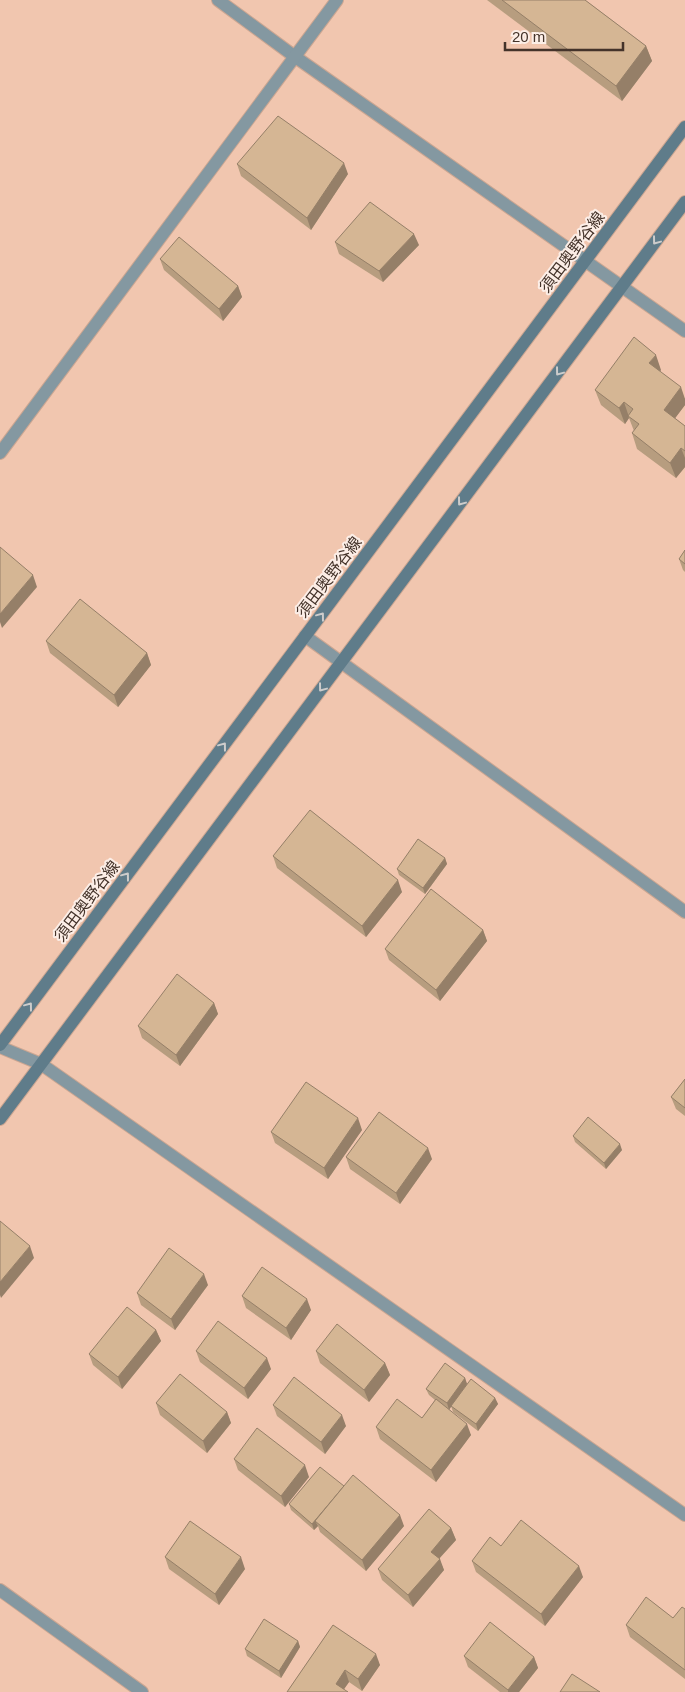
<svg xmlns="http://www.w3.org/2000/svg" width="685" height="1692" viewBox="0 0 685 1692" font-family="Arial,'Noto Sans JP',sans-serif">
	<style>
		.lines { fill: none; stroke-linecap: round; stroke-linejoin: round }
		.minor-casing { stroke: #cba692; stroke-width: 14 }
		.secondary-casing { stroke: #cba692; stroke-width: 14 }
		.minor { stroke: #8498a1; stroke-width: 12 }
		.secondary { stroke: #5f7c8a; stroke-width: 12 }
		.wall { fill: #b79d7f }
		.shaded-wall { fill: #957f68 }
		.building { fill: #d5b694; stroke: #957f68 }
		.oneway { stroke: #cdcccb }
		.labels { text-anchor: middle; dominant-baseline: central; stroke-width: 4; stroke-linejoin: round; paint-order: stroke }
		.street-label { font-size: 16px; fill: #44332a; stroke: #fceee7 }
	</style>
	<rect width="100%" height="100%" fill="#f1c6af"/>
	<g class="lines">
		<defs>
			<g id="minor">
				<polyline points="218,0 294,56 685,331"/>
				<polyline points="0,453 337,0"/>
				<polyline points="305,636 685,912"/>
				<polyline points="0,1047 41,1064 685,1515"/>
				<polyline points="0,1590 142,1692"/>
			</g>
			<g id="secondary">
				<polyline points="0,1045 685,127"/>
				<polyline points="0,1119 685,202"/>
			</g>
		</defs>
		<use href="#minor" class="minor-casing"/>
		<use href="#secondary" class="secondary-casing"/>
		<use href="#minor" class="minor"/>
		<use href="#secondary" class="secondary"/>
	</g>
	<g class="wall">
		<polygon points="487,0 585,0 646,46 652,61 622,101"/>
		<polygon points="237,164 348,174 311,230 241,176"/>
		<polygon points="335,242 419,245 383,282 339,254"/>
		<polygon points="160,259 238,286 242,297 223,321 164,270"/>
		<polygon points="661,370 660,372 685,399 685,405 675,418 685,426 685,467 676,478 637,449 632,433 634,431 629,418 625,424 601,405 595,390"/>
		<polygon points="685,550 685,572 683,570 679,559"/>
		<polygon points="46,641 147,653 151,665 118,707 50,653"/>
		<polygon points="273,856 402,892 366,937 277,868"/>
		<polygon points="445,858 447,864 425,894 399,875 397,869"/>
		<polygon points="483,930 487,941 440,1001 389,960 385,949"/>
		<polygon points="214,1003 218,1014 180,1066 142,1038 138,1026"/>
		<polygon points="685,1079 685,1116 676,1109 671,1097"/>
		<polygon points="362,1130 328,1179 275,1143 271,1132"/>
		<polygon points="573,1136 622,1150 606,1169 575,1142"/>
		<polygon points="346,1157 432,1159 400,1204 350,1169"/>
		<polygon points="208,1285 175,1330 141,1305 137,1293"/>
		<polygon points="242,1296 311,1310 291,1340 246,1308"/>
		<polygon points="156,1330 161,1341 122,1389 93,1365 89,1354"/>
		<polygon points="196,1351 271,1369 248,1399 200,1362"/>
		<polygon points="316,1351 385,1363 390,1375 369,1402 320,1363"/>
		<polygon points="465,1378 467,1384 495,1398 498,1404 478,1431 453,1412 451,1406 449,1409 471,1435 436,1482 380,1439 376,1427 422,1418 435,1400 429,1395 426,1389"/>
		<polygon points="156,1403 227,1412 231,1423 207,1453 160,1415"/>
		<polygon points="273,1405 346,1426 325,1454 277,1416"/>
		<polygon points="234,1459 309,1477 285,1507 238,1470"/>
		<polygon points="344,1486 404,1526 366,1571 320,1532 318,1526 314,1530 291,1510 289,1504"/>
		<polygon points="451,1528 456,1540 439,1559 444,1570 413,1607 382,1580 378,1569"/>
		<polygon points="501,1546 583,1577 545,1626 476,1572 472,1561"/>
		<polygon points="165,1557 245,1569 219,1605 169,1569"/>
		<polygon points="685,1609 685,1679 630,1637 626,1625 673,1618"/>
		<polygon points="333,1625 380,1665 362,1691 349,1682 344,1689 287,1692"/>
		<polygon points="298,1641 300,1647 281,1678 247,1656 245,1649"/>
		<polygon points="464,1656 534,1657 538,1668 519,1692 500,1692 468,1667"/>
	</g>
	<g class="shaded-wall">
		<polygon points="646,46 652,61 622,101 616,86"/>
		<polygon points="344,163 348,174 311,230 307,218"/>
		<polygon points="414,234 419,245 383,282 379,271"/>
		<polygon points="238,286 242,297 223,321 219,309"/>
		<polygon points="656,355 661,370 655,378 649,363"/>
		<polygon points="681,387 685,399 685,405 670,425 664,410"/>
		<polygon points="624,402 629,417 628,416 629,418 625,424 619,408"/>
		<polygon points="681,448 685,458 685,467 676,478 670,463"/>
		<polygon points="33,575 37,587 2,628 0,622 0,614"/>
		<polygon points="147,653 151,665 118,707 114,695"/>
		<polygon points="445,858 447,864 425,894 423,888"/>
		<polygon points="398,880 402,892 366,937 362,926"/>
		<polygon points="483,930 487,941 440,1001 436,990"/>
		<polygon points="214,1003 218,1014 180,1066 176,1055"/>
		<polygon points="358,1118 362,1130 328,1179 324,1168"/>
		<polygon points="620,1144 622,1150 606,1169 604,1163"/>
		<polygon points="428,1148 432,1159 400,1204 396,1193"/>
		<polygon points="30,1246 34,1258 1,1298 0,1295 0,1282"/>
		<polygon points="204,1274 208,1285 175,1330 171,1319"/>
		<polygon points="307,1299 311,1310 291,1340 286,1328"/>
		<polygon points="156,1330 161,1341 122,1389 118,1377"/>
		<polygon points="267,1358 271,1369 248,1399 244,1388"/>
		<polygon points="385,1363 390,1375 369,1402 364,1390"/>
		<polygon points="465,1378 467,1384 449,1410 447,1403"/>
		<polygon points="495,1398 498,1404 478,1431 476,1424"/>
		<polygon points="227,1412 231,1423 207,1453 203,1441"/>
		<polygon points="342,1415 346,1426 325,1454 321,1442"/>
		<polygon points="467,1424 471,1435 436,1482 431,1470"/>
		<polygon points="305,1465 309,1477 285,1507 281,1496"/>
		<polygon points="344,1486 315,1521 318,1526 314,1530 312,1524"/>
		<polygon points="400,1515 404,1526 366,1571 362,1560"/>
		<polygon points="451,1528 456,1540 435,1563 431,1552"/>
		<polygon points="241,1557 245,1569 219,1605 215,1594"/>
		<polygon points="440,1559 444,1570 413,1607 408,1595"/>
		<polygon points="579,1566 583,1577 545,1626 541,1614"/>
		<polygon points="298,1641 300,1647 281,1678 279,1671"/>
		<polygon points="376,1654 380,1665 362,1691 358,1679"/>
		<polygon points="534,1657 538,1668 519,1692 508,1692 508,1690"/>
		<polygon points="345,1670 349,1682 342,1692 336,1684"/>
	</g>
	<g class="building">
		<polygon points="502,0 585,0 646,46 616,86"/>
		<polygon points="278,116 344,163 307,218 237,164"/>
		<polygon points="370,202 414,234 379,271 335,242"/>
		<polygon points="179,237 238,286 219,309 160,259"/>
		<polygon points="634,337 656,355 649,363 681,387 664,410 685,426 685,451 681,448 670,463 632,433 639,424 628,416 633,409 624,402 619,408 595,390"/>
		<polygon points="0,547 33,575 0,614"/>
		<polygon points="685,550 685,564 679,559"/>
		<polygon points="80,599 147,653 114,695 46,641"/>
		<polygon points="310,810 398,880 362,926 273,856"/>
		<polygon points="418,839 445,858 423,888 397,869"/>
		<polygon points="431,889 483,930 436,990 385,949"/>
		<polygon points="177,974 214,1003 176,1055 138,1026"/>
		<polygon points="685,1079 685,1108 671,1097"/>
		<polygon points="306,1082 358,1118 324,1168 271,1132"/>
		<polygon points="379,1112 428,1148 396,1193 346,1157"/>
		<polygon points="588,1117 620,1144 604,1163 573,1136"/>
		<polygon points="0,1221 30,1246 0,1282"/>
		<polygon points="169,1248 204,1274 171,1319 137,1293"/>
		<polygon points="262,1267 307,1299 286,1328 242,1296"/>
		<polygon points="127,1307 156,1330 118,1377 89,1354"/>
		<polygon points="218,1321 267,1358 244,1388 196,1351"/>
		<polygon points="337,1324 385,1363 364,1390 316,1351"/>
		<polygon points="445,1363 465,1378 447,1403 426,1389"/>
		<polygon points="180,1374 227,1412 203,1441 156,1403"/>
		<polygon points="294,1377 342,1415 321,1442 273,1405"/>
		<polygon points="471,1379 495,1398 476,1424 451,1406"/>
		<polygon points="397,1399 422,1418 436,1399 467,1424 431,1470 376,1427"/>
		<polygon points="257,1428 305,1465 281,1496 234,1459"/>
		<polygon points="320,1467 344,1486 312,1524 289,1504"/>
		<polygon points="353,1475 400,1515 362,1560 315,1521"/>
		<polygon points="429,1509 451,1528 431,1552 440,1559 408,1595 378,1569"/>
		<polygon points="521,1520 579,1566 541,1614 472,1561 490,1537 501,1546"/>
		<polygon points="190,1521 241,1557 215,1594 165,1557"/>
		<polygon points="646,1597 673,1618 682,1607 685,1609 685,1670 626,1625"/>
		<polygon points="264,1619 298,1641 279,1671 245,1649"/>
		<polygon points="490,1622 534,1657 508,1690 464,1656"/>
		<polygon points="333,1625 376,1654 358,1679 345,1670 336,1684 348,1692 287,1692"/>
		<polygon points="572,1674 600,1692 560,1692"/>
	</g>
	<defs><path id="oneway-chevron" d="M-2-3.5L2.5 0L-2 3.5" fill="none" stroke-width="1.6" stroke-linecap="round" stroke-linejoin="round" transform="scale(1.25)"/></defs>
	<g class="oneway">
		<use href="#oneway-chevron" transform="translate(656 241) rotate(127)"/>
		<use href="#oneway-chevron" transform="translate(559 372) rotate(127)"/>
		<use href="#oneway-chevron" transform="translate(461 502) rotate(127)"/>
		<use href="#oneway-chevron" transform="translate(321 616) rotate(-53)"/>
		<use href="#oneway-chevron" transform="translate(322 688) rotate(127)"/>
		<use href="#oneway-chevron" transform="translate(223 746) rotate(-53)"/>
		<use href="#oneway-chevron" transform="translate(126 876) rotate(-53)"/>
		<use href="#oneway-chevron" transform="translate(29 1006) rotate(-53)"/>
	</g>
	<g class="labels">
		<g class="street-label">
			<text transform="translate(572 252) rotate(-53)">須田奥野谷線</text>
			<text transform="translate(329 577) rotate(-53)">須田奥野谷線</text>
			<text transform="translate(87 901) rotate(-53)">須田奥野谷線</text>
		</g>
	</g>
	<path d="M505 42v8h118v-8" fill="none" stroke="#44332a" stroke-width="2.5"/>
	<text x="512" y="42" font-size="15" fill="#44332a" stroke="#fceee7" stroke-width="4" paint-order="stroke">20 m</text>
</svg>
